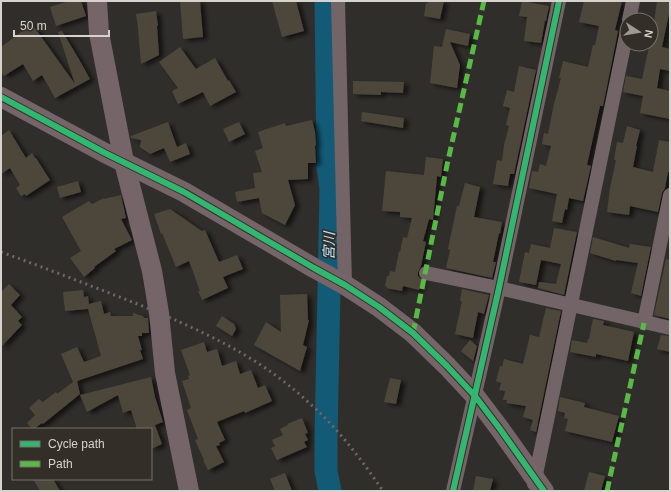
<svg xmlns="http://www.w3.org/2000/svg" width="671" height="492" viewBox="0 0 671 492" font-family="Arial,'Noto Sans JP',sans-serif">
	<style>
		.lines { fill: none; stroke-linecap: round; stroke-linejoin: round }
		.river { stroke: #125a76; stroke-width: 23 }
		.building { fill: #4d473b; filter: url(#shadow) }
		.street { stroke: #736467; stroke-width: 14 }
		.secondary { stroke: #766568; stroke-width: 20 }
		.rail { stroke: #706667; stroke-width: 3; stroke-dasharray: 2 4; stroke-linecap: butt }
		.quiet { stroke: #58b947; stroke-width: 5; stroke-dasharray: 10 5; stroke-linecap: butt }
		.cycleway-casing { stroke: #332f28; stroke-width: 8 }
		.cycleway { stroke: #33b770; stroke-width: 6 }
		.labels { text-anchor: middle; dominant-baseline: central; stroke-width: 3.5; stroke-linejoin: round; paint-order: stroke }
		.water-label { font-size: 14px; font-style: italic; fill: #bae6fd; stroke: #332f28 }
	</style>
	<defs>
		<filter id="shadow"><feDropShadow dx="4.5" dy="2.5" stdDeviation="2" flood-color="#0009"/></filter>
	</defs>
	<rect width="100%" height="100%" fill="#302e2b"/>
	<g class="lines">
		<polyline class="river" points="326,1 328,166 331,189 326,438 326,471 330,491"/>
	</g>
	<g class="building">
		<polygon points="69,1 81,1 86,16 56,26 50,7"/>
		<polygon points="180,1 200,1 203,37 183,39"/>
		<polygon points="272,1 296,1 304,31 282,37"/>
		<polygon points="429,1 444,1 440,19 424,16 426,3 428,3"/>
		<polygon points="522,1 549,6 546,21 545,21 541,43 524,41 527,17 519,16"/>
		<polygon points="584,1 622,1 615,30 618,31 603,106 600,106 587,165 591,166 583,201 569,198 567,210 565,209 562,223 552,221 557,194 529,188 532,171 538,172 540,164 546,166 551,146 542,144 544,133 548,134 554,104 561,78 559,78 563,61 588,67 593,45 595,45 599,26 579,22"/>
		<polygon points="657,1 670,1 670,9 662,47 670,49 670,71 660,69 657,88 670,91 670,119 640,113 643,96 623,92 626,76 642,79 649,47 650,47 650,44 651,44"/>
		<polygon points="156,11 158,26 157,26 159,55 141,64 138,28 136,14"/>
		<polygon points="32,24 75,84 58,32 62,31 80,61 90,79 55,98 42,75 33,81 23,64 4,76 1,71 1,47"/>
		<polygon points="446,29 470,34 468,46 450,42 460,65 457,88 430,83 434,46 442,47"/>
		<polygon points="180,47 196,69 215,58 228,81 229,80 236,92 210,106 203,92 178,104 172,91 178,88 159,62"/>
		<polygon points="519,66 536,70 514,174 510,174 508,186 493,184 497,160 502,161 504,145 509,126 506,125 510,108 503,106 507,90 514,92"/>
		<polygon points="353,81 404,82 403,93 381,92 381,95 353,94"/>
		<polygon points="362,112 404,118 403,128 361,121"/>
		<polygon points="312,120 315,132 316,145 315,146 316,163 308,163 308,179 288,180 295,205 285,225 262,213 259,198 237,202 235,192 255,188 253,173 262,172 255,151 263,148 258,132 285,123 286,126"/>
		<polygon points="168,122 177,147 186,143 190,154 170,162 164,148 150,154 140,147 141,140 131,138 131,136"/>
		<polygon points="239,122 245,134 229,142 223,129"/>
		<polygon points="627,126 640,130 636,146 637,146 633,167 653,172 659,140 670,142 670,172 668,172 665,188 662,193 658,212 630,206 629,215 607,212 610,188 616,160 614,160 617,142 623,143"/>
		<polygon points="9,130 26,158 32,153 35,158 36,158 50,180 26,196 25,194 21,196 16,188 20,185 10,168 1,174 1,136"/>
		<polygon points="426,157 443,159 441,177 437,176 433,220 429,219 423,241 426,242 421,266 418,272 418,276 422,280 419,290 403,286 402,291 386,288 387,286 385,286 387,276 389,276 390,271 395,272 399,251 400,252 403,237 407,238 412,218 400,217 400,212 382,211 386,171 424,175"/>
		<polygon points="78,181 81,192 60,198 57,187"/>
		<polygon points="465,183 480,187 474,217 502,222 500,234 499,233 493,262 496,262 492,278 446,268 450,250 448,249 457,206 459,206"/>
		<polygon points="121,195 126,218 121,219 132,240 114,249 116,251 94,267 95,268 84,277 70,258 81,251 62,217 89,201 92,204 104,198 104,199"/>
		<polygon points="170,209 202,231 205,230 219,262 237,255 243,269 223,277 228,288 202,300 198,291 200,291 189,261 176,267 162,233 161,234 154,214"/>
		<polygon points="554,228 577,232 564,295 538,288 539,282 556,284 561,264 541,260 536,285 519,282 525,252 529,253 531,244 550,248"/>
		<polygon points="593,237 629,248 630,244 651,247 641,296 631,293 638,263 616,260 616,261 590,253"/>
		<polygon points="666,259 670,260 670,319 654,315"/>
		<polygon points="9,284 20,295 11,305 22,317 18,321 22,325 1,347 1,292"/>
		<polygon points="462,289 489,295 484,314 478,312 473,338 455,334 462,301 460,301"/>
		<polygon points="83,290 84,297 88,296 89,304 101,301 104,314 110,312 111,316 133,316 133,313 143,316 144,318 148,318 149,333 142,333 142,336 138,336 142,350 140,350 143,359 77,381 80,394 43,424 42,423 34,429 32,429 27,423 35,415 29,408 39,399 43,402 56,392 57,394 73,382 61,354 77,347 84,362 101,356 88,309 65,311 63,292"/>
		<polygon points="307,294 308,320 309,320 303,345 307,347 300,371 254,345 266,322 281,332 280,295"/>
		<polygon points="546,308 561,311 536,432 530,430 533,420 523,417 526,406 506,403 507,400 503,400 505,391 499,390 501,383 496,381 500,366 502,367 504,359 523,364 530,335 539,337"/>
		<polygon points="222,316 234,324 236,329 232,336 216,326"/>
		<polygon points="593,319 604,321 603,325 634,332 628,361 596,354 596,357 570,352 572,340 587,343 588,339 589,339"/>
		<polygon points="661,335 670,336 670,352 657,349"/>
		<polygon points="470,340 477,346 474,358 473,361 461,351"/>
		<polygon points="204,342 207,352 217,349 222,366 236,361 240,374 251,370 258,388 265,385 272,401 245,413 244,411 217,422 225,440 219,443 220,445 216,446 224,462 208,470 203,460 204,460 195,440 198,439 187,410 191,408 182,381 189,379 188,376 190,375 181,350"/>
		<polygon points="151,377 155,397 163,422 155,425 162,444 151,449 151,429 137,429 131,410 123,413 118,395 87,412 80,395"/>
		<polygon points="390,378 401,380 396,404 384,402"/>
		<polygon points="560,397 585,403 584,407 619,416 612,442 565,431 568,419 564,418 565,413 558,411"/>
		<polygon points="302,418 308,433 305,434 308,440 304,442 307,447 277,460 271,448 275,446 272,440 283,435 280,429 288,425 287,424"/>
		<polygon points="589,472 605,476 601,491 584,491"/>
		<polygon points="285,473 292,491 275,491 270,479"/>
		<polygon points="476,476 493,479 490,491 473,491"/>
		<polygon points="33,479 53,479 60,491 40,491"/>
	</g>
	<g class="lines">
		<g class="street">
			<polyline points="338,1 345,285"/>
			<polyline points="629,20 633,1"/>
			<polyline points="426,273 499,288 670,328"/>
			<polyline points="644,323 670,195"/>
			<polyline points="534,484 627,31"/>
			<polyline points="453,491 499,288 559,1"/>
		</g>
		<g class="secondary">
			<polyline points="97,1 99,33 124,162 152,271 159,313 165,373 189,491"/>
			<polyline points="1,97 105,153 184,192 314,268 345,285 379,307 413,333 447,366 475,396 500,429 544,491"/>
		</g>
		<path class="rail" d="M1 252C48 269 94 287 140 305 202 331 257 355 307 401 337 427 361 459 383 491"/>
		<g class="quiet">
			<polyline points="413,333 447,165 484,1"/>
			<polyline points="607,491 644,323"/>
		</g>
		<defs>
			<g id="cycleway">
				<polyline points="1,97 105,153 184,192 314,268 345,285 379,307 413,333 447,366 475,396 500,429 544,491"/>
				<polyline points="453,491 499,288 559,1"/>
			</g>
		</defs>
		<use href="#cycleway" class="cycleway-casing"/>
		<use href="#cycleway" class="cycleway"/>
	</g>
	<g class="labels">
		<g class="water-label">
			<text transform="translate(329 246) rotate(-89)">宮川</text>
		</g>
	</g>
	<rect width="671" height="492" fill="none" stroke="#d6d3cf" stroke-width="4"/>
	<rect x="12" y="428" width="140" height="52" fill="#332f28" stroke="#74716b"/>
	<rect x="20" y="441" width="20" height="6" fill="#33b770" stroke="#74716b"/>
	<text x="48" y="448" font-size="12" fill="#d6d3cf">Cycle path</text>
	<rect x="20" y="461" width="20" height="6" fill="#58b947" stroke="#74716b"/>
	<text x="48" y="468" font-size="12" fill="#d6d3cf">Path</text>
	<g transform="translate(639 32) rotate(102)"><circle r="19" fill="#332f28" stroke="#74716b"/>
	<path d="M0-3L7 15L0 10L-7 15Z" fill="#9c9996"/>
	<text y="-6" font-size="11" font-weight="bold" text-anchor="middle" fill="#d6d3cf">N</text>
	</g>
	<path d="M14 30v6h95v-6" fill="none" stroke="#d6d3cf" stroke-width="2"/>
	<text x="20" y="30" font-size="12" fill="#d6d3cf" stroke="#332f28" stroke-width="3" paint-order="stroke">50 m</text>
</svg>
